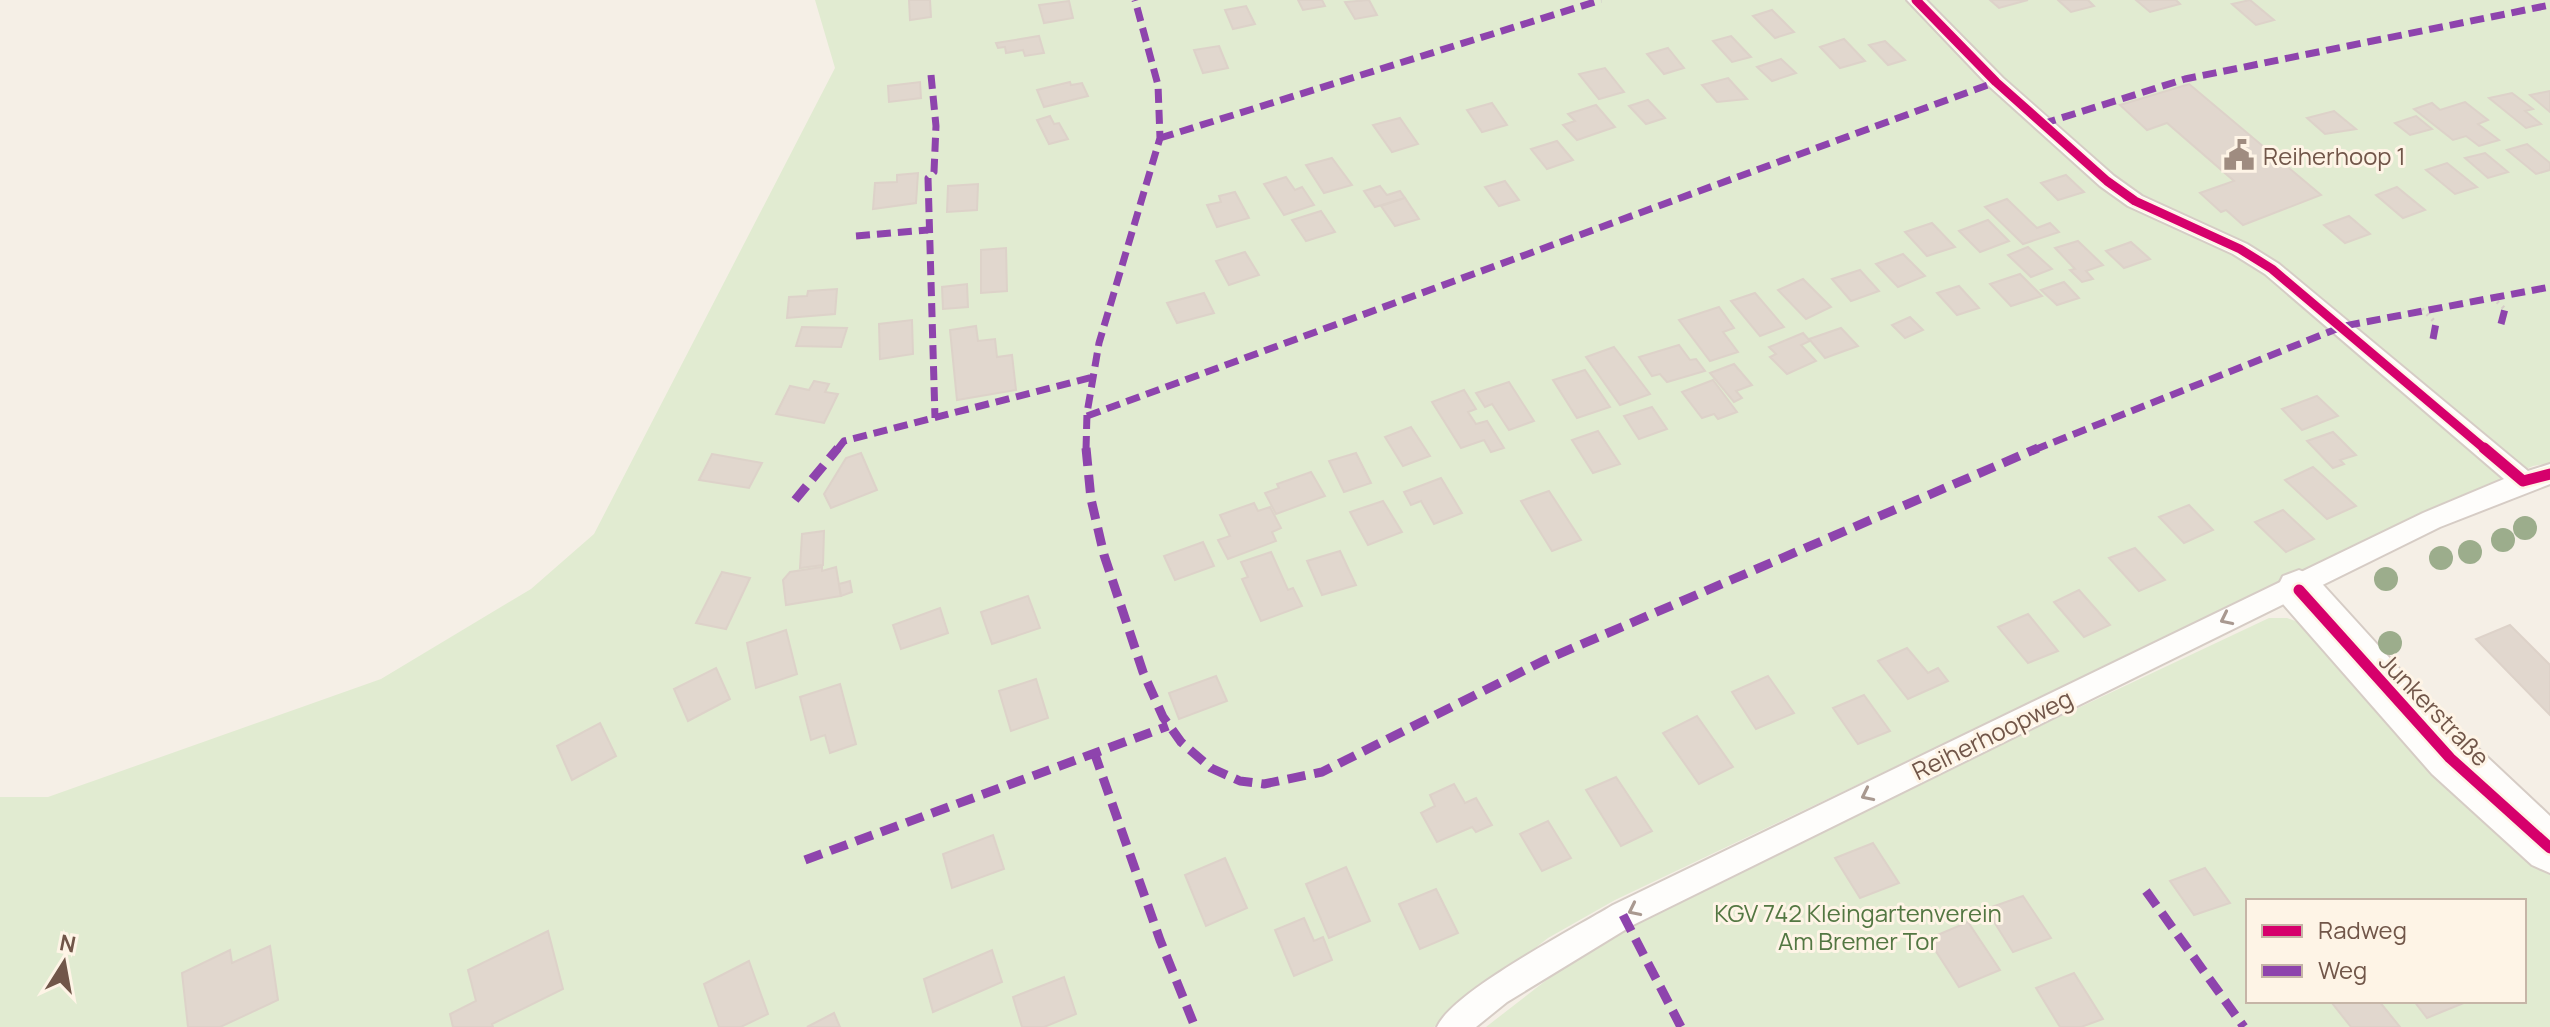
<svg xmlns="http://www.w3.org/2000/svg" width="2550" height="1027" viewBox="0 0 2550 1027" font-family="Manrope,sans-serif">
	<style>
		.green { fill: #e1ebd1; fill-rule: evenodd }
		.building { fill: #e1d7ce; stroke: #ddd2c9; stroke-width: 2 }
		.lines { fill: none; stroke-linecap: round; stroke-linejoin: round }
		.service-casing { stroke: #d6ccc5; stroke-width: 4 }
		.minor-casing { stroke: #d6ccc5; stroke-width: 4 }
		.path { stroke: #d7cec9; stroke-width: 4; stroke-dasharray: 2 5; stroke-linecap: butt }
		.service { fill: #fefdfb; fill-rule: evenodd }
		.minor { fill: #fefdfb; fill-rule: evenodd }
		.quiet-far1 { stroke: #8e44ad; stroke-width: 7; stroke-dasharray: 14 7; stroke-linecap: butt }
		.quiet { stroke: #8e44ad; stroke-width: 9; stroke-dasharray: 18 9; stroke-linecap: butt }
		.cycleway-far1-casing { stroke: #fef4e6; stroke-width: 13 }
		.cycleway-casing { stroke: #fef4e6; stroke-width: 16 }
		.cycleway-far1 { stroke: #d6006c; stroke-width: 9 }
		.cycleway { stroke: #d6006c; stroke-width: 11 }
		.tree { fill: #9cad8c }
		.oneway { stroke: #a99990 }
		.labels { text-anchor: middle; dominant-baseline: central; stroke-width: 6; stroke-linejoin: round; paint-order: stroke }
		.poi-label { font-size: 24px; fill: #715649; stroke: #fef4e6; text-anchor: start }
		.street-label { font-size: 24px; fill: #715649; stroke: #fef4e6 }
		.park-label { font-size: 24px; fill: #537742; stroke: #fef4e6 }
	</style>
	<rect width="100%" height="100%" fill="#f5efe6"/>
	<g class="green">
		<polygon points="815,0 2550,0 2550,463 2533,466 2456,500 1615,900 1548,938 1434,1027 0,1027 0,797 48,797 381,679 531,589 594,534 835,68"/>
		<path d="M2269 618H2287L2309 626 2550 865V1027H1486L1576 957 1625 930 1896 794ZM2248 901H2524V1001H2248Z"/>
	</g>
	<g class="building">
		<polygon points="909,0 930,0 931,17 910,20"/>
		<polygon points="1298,0 1322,0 1325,6 1303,10"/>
		<polygon points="1369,0 1377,15 1355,19 1345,2"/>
		<polygon points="1990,0 2028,0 1999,8"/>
		<polygon points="2058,0 2088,0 2094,6 2071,12"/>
		<polygon points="2136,0 2176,0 2180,4 2150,12"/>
		<polygon points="2250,0 2274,20 2256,25 2232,4"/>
		<polygon points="1069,1 1073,18 1044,23 1039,5"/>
		<polygon points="1246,6 1255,24 1233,29 1225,10"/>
		<polygon points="1772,10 1794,32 1775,38 1753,16"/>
		<polygon points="1039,36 1044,53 1025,56 1023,50 1006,53 1005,47 998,48 996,43"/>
		<polygon points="1731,36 1751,57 1732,62 1713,41"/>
		<polygon points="1844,39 1865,61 1840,68 1820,47"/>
		<polygon points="1885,41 1905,60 1888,65 1869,45"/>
		<polygon points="1219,46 1228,68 1203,73 1194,50"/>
		<polygon points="1668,48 1684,68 1664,74 1647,54"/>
		<polygon points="1781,59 1796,73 1772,81 1757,67"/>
		<polygon points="1605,68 1624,92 1599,99 1579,74"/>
		<polygon points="1728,78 1747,99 1717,102 1702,85"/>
		<polygon points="920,82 921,98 889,102 888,86"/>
		<polygon points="1070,82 1071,85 1082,83 1088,96 1044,107 1037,90"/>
		<polygon points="2189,84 2321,195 2243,225 2226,210 2221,212 2200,193 2234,181 2167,123 2147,130 2120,105"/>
		<polygon points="2550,91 2550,112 2530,95"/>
		<polygon points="2512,93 2533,109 2525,111 2541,124 2526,128 2489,98"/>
		<polygon points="1648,100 1665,118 1646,124 1629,106"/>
		<polygon points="2465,102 2488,120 2478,124 2499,140 2479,146 2466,136 2453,140 2414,109 2432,103 2440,110"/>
		<polygon points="1492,103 1507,125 1482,132 1467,110"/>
		<polygon points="1596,105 1615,127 1577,140 1563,125 1575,121 1568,114"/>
		<polygon points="2334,111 2356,129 2325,134 2307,118"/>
		<polygon points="1050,116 1054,124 1059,123 1068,139 1049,144 1037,120"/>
		<polygon points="2416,116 2432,129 2410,135 2395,123"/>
		<polygon points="1400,118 1418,144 1392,152 1373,125"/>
		<polygon points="1557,141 1573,160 1547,169 1531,149"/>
		<polygon points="2527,144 2550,163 2550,170 2536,174 2507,150"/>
		<polygon points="2485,153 2508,172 2488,178 2465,158"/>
		<polygon points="1332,158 1352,185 1324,193 1306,165"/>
		<polygon points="2447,163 2477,187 2455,194 2426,170"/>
		<polygon points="918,173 916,203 873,209 875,183 897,182 897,175"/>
		<polygon points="2066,175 2084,192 2058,200 2041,183"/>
		<polygon points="1286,177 1295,190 1302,187 1314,205 1284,215 1264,184"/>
		<polygon points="1505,181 1519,200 1499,206 1485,187"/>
		<polygon points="978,184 977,210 947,212 948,186"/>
		<polygon points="1380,186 1387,195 1400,191 1405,198 1375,207 1364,191"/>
		<polygon points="2397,187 2425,210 2403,218 2376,195"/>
		<polygon points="1235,192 1249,218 1217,227 1207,205 1221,202 1219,196"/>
		<polygon points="1405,198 1419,219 1395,226 1381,206"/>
		<polygon points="2007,199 2037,228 2050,223 2059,232 2023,244 1985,207"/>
		<polygon points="1321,211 1335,232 1306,241 1292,220"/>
		<polygon points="2349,216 2370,234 2345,243 2324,225"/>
		<polygon points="1988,220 2009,241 1980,252 1959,231"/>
		<polygon points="1932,223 1955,247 1927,256 1905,232"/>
		<polygon points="2078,241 2103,265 2086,271 2093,279 2082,282 2070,270 2075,269 2055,248"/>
		<polygon points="2131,242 2150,259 2124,268 2106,251"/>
		<polygon points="2028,247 2052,269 2031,277 2008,255"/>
		<polygon points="1006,248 1007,291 981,293 981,250"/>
		<polygon points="1245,252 1259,275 1229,285 1216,261"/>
		<polygon points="1903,254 1925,276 1898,287 1876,264"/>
		<polygon points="1860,270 1879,291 1851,301 1832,279"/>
		<polygon points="2020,274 2042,296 2011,306 1990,284"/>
		<polygon points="1803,279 1831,307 1806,319 1778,290"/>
		<polygon points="2064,282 2079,298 2057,305 2041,290"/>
		<polygon points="967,284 968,307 943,309 942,287"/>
		<polygon points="1959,286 1979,308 1957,315 1937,293"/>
		<polygon points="837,289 835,314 787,318 789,297 807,296 808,291"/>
		<polygon points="1204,293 1214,313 1177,323 1167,303"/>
		<polygon points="1755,293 1784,327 1760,336 1731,301"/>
		<polygon points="1719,307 1734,328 1723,332 1738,352 1710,361 1679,320"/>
		<polygon points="1910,317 1923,330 1905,338 1892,325"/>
		<polygon points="912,320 913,354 880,359 879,324"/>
		<polygon points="976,326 978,341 995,339 997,357 1012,355 1016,390 957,400 950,330"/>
		<polygon points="802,327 847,328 841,347 796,346"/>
		<polygon points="1841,328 1858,346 1825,358 1809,339"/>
		<polygon points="1803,333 1810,341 1801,345 1816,361 1787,374 1770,357 1776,354 1769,347"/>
		<polygon points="1679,345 1690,360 1696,359 1705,371 1667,382 1660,374 1652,376 1639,357"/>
		<polygon points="1614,347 1650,394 1620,405 1586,357"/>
		<polygon points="1734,364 1752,385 1736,391 1742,398 1734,402 1710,373"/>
		<polygon points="1585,370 1610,407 1577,418 1553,380"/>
		<polygon points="1713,380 1737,412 1718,419 1714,414 1702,418 1682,392"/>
		<polygon points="814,381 829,384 825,392 838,394 824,423 776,414 790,386 809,390"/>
		<polygon points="1509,382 1534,421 1509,430 1492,404 1485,407 1476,393"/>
		<polygon points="1464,390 1476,409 1468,412 1476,424 1487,421 1504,448 1491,452 1484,440 1461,448 1432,402"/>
		<polygon points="2317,396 2338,416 2302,430 2282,409"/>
		<polygon points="1652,407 1667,429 1639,439 1624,416"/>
		<polygon points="1411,427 1430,456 1403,466 1385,437"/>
		<polygon points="1598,431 1620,464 1593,473 1572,440"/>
		<polygon points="2333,432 2356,455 2340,460 2344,464 2333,468 2307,441"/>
		<polygon points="861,453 877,490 831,508 824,494 846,458"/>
		<polygon points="1356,453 1371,483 1344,492 1329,461"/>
		<polygon points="712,454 762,463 749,488 699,480"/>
		<polygon points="2313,467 2356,506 2327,519 2285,480"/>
		<polygon points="1311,472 1325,496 1276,514 1265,493 1279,488 1277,484"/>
		<polygon points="1441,478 1462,513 1434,524 1421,501 1411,505 1404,492"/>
		<polygon points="1549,491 1581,540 1552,551 1521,501"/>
		<polygon points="1383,501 1402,532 1368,545 1350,512"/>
		<polygon points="1254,503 1258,511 1270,507 1281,528 1272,532 1276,541 1228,559 1218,540 1230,536 1220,515"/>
		<polygon points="2189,505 2213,530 2184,543 2159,517"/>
		<polygon points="2283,510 2314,539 2286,552 2255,522"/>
		<polygon points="824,531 823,565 800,568 802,534"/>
		<polygon points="1203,542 1214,566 1175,580 1164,556"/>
		<polygon points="2135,548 2165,580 2139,591 2109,558"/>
		<polygon points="1340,551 1356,585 1322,595 1307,561"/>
		<polygon points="1271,552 1288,590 1293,588 1302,606 1261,621 1242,579 1248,577 1241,562"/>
		<polygon points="822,567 822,571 836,567 841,596 786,605 783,580 790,572"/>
		<polygon points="722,572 750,578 726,629 696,623"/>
		<polygon points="850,581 852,592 841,596 839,584"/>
		<polygon points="2079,590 2110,625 2084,637 2054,602"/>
		<polygon points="1028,596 1040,628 992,644 981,612"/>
		<polygon points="940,608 948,633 901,649 893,625"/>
		<polygon points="2028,614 2058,651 2028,663 1998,627"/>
		<polygon points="2510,625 2550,665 2550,715 2476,639"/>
		<polygon points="786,630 797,674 756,688 747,643"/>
		<polygon points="1907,648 1928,673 1938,668 1948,681 1908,699 1878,661"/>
		<polygon points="716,668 730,699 688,721 674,689"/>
		<polygon points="1216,676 1227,701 1179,719 1169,693"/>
		<polygon points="1768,676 1794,713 1756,729 1732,692"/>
		<polygon points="1036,679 1048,718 1011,731 999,691"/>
		<polygon points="840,684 856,744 830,753 825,735 811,740 800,697"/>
		<polygon points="1864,695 1890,731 1858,744 1833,708"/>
		<polygon points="1697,716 1733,767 1699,784 1663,733"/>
		<polygon points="600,723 616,756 572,780 557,746"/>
		<polygon points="1616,777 1652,831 1621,846 1586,790"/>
		<polygon points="1454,784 1465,803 1476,798 1492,825 1476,832 1472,827 1437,842 1421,813 1435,806 1430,795"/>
		<polygon points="1548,821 1571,858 1542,871 1520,834"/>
		<polygon points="993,835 1004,869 952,888 943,854"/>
		<polygon points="1873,843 1899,883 1860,898 1835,858"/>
		<polygon points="1225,858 1247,908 1206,926 1185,875"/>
		<polygon points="1346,867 1370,921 1329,938 1306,884"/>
		<polygon points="2205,868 2230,903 2194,915 2170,881"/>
		<polygon points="1436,889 1458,933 1420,949 1399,904"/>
		<polygon points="2023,896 2051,938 2013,952 1986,909"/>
		<polygon points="1304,918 1314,941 1323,937 1332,960 1294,976 1275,930"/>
		<polygon points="1968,922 2000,970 1959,987 1928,939"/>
		<polygon points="548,931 563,989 492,1024 493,1027 453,1027 450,1014 476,1001 468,970"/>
		<polygon points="270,946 278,1000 220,1027 188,1027 182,973 230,950 232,963"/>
		<polygon points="992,950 1002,982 933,1012 924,979"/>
		<polygon points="749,961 768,1014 741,1027 719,1027 704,984"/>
		<polygon points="2074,973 2103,1019 2081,1027 2060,1027 2036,988"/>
		<polygon points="1064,977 1076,1014 1044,1027 1022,1027 1013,997"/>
		<polygon points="2337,1001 2379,1001 2400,1027 2351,1027 2332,1003"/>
		<polygon points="2414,1001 2466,1001 2466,1002 2427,1018"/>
		<polygon points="834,1013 840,1027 807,1027"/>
	</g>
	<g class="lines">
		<defs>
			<path id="service" d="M1907 0H1926L2003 78 2114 176 2142 196 2247 244 2279 264 2528 471 2550 464V484L2440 527 1633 925 1507 1002 1476 1027H1437C1452 992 1575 928 1613 905L2423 513 2504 479 2265 274 2233 254 2128 206 2100 186 1989 86Z"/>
			<polygon id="minor" points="2299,570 2315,576 2436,709 2550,816 2550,873 2532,865 2432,774 2283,604 2276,590 2283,576"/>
		</defs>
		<use href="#service" class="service-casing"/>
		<use href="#minor" class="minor-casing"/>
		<g class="path">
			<polyline points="2492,297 2505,309"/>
			<polyline points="2422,309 2436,323"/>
		</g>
		<use href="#service" class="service"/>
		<use href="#minor" class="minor"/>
		<g class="quiet-far1">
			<polyline points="931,75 936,126 934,172 928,178 935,418"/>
			<polyline points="2042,124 2185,79 2550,5"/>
			<polyline points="1160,138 1601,0"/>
			<polyline points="856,236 928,230"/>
			<polyline points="2501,324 2505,309"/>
			<polyline points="2433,339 2436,323"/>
			<polyline points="1087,416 1996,82"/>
			<polyline points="837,450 844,441 1093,377"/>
			<polyline points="1086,450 1087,413 1099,343 1160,138 1158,85 1135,0"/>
			<polyline points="2034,450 2344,326 2550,287"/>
		</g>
		<g class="quiet">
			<polyline points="1086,448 1091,499 1104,555 1143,672 1163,717 1181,742 1211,768 1240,781 1264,784 1322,772 1545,660 2038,448"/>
			<polyline points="795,500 838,448"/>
			<polyline points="1094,752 1160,940 1195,1027"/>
			<polyline points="805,860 1168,726"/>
			<polyline points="2146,891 2244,1027"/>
			<polyline points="1623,915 1681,1027"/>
		</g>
		<defs>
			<polyline id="cycleway-far1" points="1916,0 1996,82 2107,181 2135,201 2240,249 2272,269 2486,450"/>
			<g id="cycleway">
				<polyline points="2484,448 2523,481 2550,474"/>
				<polyline points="2299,590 2450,758 2550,848"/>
			</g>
		</defs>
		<use href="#cycleway-far1" class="cycleway-far1-casing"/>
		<use href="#cycleway" class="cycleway-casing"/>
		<use href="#cycleway-far1" class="cycleway-far1"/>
		<use href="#cycleway" class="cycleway"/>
	</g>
	<g class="tree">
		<circle cx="2525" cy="528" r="12"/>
		<circle cx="2503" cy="540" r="12"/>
		<circle cx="2470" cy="552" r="12"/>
		<circle cx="2441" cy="558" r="12"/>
		<circle cx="2386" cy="579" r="12"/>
		<circle cx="2390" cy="643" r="12"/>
	</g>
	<defs><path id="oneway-chevron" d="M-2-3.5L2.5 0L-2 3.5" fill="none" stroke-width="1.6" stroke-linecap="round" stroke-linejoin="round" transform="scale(2)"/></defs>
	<g class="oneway">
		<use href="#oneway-chevron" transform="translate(2226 619) rotate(154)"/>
		<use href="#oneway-chevron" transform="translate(1867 795) rotate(154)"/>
		<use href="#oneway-chevron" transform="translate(1634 910) rotate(154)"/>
	</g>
	<defs>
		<symbol id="civic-bare" viewBox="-9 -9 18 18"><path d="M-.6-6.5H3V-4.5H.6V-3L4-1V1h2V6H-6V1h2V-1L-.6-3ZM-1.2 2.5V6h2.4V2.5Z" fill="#9f8c80" stroke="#fef4e6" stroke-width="2.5" paint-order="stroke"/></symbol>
	</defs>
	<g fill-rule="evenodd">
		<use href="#civic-bare" x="2217" y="133" width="44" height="44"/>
	</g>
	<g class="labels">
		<g class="poi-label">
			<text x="2263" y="155">Reiherhoop 1</text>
		</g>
		<g class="street-label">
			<text transform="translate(2435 709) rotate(46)">Junkerstraße</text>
			<text transform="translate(1992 734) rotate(-26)">Reiherhoopweg</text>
		</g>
		<g class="park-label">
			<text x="1858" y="912">KGV 742 Kleingartenverein<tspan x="1858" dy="28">Am Bremer Tor</tspan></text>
		</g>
	</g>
	<rect x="2246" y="899" width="280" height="104" fill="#fef4e6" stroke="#c6b5a7" stroke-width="2"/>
	<rect x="2262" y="925" width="40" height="12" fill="#d6006c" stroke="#c6b5a7" stroke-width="2"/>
	<text x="2318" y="939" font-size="24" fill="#715649">Radweg</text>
	<rect x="2262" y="965" width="40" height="12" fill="#8e44ad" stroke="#c6b5a7" stroke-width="2"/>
	<text x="2318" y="979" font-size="24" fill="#715649">Weg</text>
	<g transform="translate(64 963) rotate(11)" stroke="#fef4e6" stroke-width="6" paint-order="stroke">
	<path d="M0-6L14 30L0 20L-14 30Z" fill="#715649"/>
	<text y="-12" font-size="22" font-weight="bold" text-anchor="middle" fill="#715649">N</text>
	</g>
</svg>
